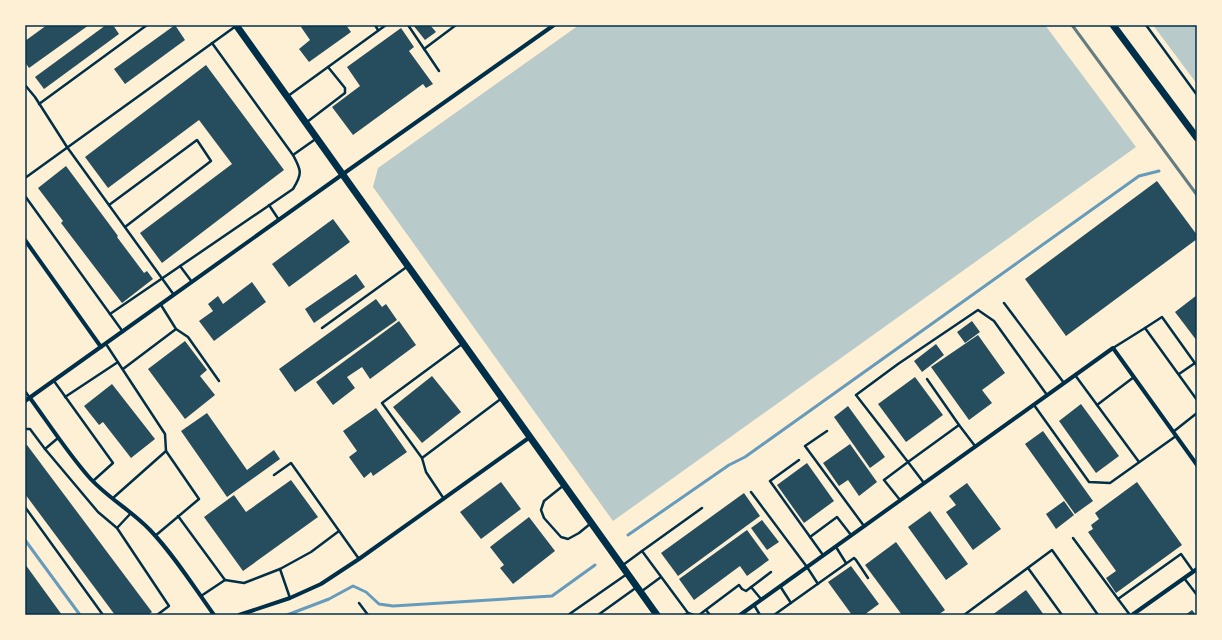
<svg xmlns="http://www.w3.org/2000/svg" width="1222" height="640" viewBox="0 0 1222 640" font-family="Figtree,sans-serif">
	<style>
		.green { fill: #b9caca }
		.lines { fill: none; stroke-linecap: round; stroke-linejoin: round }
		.stream { stroke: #669bbc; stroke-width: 3 }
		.building { fill: #264d5e }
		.service { stroke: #003049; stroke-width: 2.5 }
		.minor { stroke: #003049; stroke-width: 4 }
		.secondary { stroke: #003049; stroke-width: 7 }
		.rail { stroke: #657d81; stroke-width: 3 }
		.neatline { fill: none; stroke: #003049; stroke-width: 1.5 }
	</style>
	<rect width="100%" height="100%" fill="#fdf0d5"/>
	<g class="green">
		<polygon points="579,25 1045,25 1136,147 613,521 373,187 378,168"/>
		<polygon points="1153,25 1197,25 1197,84"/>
	</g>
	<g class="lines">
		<g class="stream">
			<polyline points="628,535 729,465 745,457 1139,176 1159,171"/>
			<polyline points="25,540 80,615"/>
			<polyline points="287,615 329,599 353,586 366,592 379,604 393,606 552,596 595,565"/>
		</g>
	</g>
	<g class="building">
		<polygon points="47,25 89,25 29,68 25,62 25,41"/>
		<polygon points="106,25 113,25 119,34 44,89 35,77"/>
		<polygon points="175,25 185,40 125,84 114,69"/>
		<polygon points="303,25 346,25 351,32 309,62 299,49 310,40 301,27"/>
		<polygon points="413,25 430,25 436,32 425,40"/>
		<polygon points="401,28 414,47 409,51 433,84 426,88 423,84 353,135 332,107 360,86 347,67"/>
		<polygon points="206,65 284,170 162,263 140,233 232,164 199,120 108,188 85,157"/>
		<polygon points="66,166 118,236 117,237 144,273 147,271 153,279 122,303 61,223 63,221 38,188"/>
		<polygon points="1157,181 1197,235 1197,239 1066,336 1025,279"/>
		<polygon points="333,219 350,242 289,287 272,264"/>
		<polygon points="356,274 365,287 314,323 305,309"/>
		<polygon points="252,282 266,302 214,341 199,321 213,311 208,304 218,296 223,304"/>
		<polygon points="1197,295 1197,341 1175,312"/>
		<polygon points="376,299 382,307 386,304 397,320 295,392 279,369"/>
		<polygon points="399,321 416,345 370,379 362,367 347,377 355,388 333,405 316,382"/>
		<polygon points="972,321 980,332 965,343 957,332"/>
		<polygon points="978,335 1005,373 982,390 992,403 969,420 931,367"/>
		<polygon points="185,341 207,370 200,376 215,395 185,419 148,369"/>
		<polygon points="936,344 944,355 922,372 914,361"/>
		<polygon points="432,376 461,412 422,443 393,407"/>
		<polygon points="915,377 943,415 906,442 878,404"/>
		<polygon points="112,384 155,439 131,458 103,422 99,425 84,406"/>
		<polygon points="1081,404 1119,456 1096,473 1059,421"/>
		<polygon points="848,406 885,457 870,468 834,417"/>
		<polygon points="376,408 407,452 373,476 371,472 364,478 349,457 357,451 343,431"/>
		<polygon points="207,413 247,470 274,450 280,459 227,497 181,431"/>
		<polygon points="1043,431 1093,501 1075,514 1025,444"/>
		<polygon points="850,444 877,482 859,496 848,480 839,486 823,463"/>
		<polygon points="27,445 152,612 148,615 115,615 25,494 25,446"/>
		<polygon points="807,463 834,501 804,523 777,485"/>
		<polygon points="291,480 318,517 243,571 204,517 234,495 246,512"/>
		<polygon points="501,482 521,509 481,539 460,512"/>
		<polygon points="1137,482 1182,545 1116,593 1106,578 1116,571 1088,532 1093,529 1091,525 1099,519 1095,513"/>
		<polygon points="967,483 1001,529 973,550 946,512 956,505 949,496"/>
		<polygon points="744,493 760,516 678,576 661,553"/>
		<polygon points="1064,501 1074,515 1056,529 1046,514"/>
		<polygon points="930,511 968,564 946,580 908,527"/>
		<polygon points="529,517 555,551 513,584 500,568 504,565 490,547"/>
		<polygon points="762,520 779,542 767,550 751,528"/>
		<polygon points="747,530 769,560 747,576 740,566 694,600 679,579"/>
		<polygon points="896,542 945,610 938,615 902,615 865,565"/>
		<polygon points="25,564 62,615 25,615"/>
		<polygon points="851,566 879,604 864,615 852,615 828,582"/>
		<polygon points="1026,590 1044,615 992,615"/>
		<polygon points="1192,610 1196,615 1185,615"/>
	</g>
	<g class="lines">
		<g class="service">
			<polyline points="375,25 378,30"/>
			<polyline points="408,25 439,71"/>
			<polyline points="1146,25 1197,95"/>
			<polyline points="212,43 293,155"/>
			<polyline points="424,49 456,25"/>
			<polyline points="328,67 386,25"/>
			<polyline points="25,85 35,97 67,147 174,295"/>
			<polyline points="288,96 328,67 345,88 345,93 307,122"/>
			<polyline points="39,104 147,25"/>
			<polyline points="25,178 236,26"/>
			<polyline points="25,196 123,332"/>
			<polyline points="109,205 197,140 211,161 125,227"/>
			<polyline points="269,205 279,220"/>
			<polyline points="180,266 192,282"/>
			<polyline points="1004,303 1064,383"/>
			<path d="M110 314 293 189C303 173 301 170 293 155L317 138"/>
			<polyline points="322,328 408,266"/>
			<polyline points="1145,328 1162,317 1197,366"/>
			<polyline points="176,329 188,337 219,381"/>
			<polyline points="106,344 165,434 166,451"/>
			<polyline points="462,344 382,403 422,458 502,398"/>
			<polyline points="1113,348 1145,328 1197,400"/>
			<polyline points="123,369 176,329 161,305"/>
			<polyline points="1179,374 1195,363"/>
			<polyline points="1075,375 1139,462"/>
			<polyline points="927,379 959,425"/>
			<polyline points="54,381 113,463 93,481"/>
			<polyline points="25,391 30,398"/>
			<polyline points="65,397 118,362"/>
			<polyline points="1034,405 1089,482 1110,483 1176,436"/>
			<polyline points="1097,405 1134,377"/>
			<polyline points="25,429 30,429 45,449"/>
			<polyline points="827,431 805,446 864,526"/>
			<polyline points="1173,432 1197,413"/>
			<polyline points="58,438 45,449 98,512 117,528 131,513"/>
			<polyline points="422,458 426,472 444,499"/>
			<polyline points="799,460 770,481 823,555"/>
			<polyline points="274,475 291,463 359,559"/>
			<polyline points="924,483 908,462 959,425 975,446"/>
			<polyline points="564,485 544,501 541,510 544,518 561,537 568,539 579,533 590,524"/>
			<polyline points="751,492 807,567 818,584"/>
			<polyline points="113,498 166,451 199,499 155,536"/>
			<polyline points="900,500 884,480 908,462 856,395 898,364 978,310 994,321 1047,395"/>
			<polyline points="25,507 103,615"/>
			<polyline points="178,516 225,580 201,596"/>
			<polyline points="117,528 169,606 157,615"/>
			<polyline points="810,537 837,517 851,535"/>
			<polyline points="1073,538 1118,599"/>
			<polyline points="836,547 846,563"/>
			<polyline points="623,565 642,551"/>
			<polyline points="1028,568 1062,615"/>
			<polyline points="280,569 290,598"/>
			<polyline points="1184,578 1197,595"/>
			<polyline points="225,580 244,583 280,569 311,552 339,531"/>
			<polyline points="780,586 791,603"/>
			<polyline points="751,587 761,599"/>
			<polyline points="642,591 661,577"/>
			<polyline points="359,603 368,615"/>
			<polyline points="754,605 760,615"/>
			<polyline points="706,610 710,615"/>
			<polyline points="568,615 627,574"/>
			<polyline points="598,615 637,587"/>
			<polyline points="684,615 688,613"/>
			<polyline points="694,615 688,613 642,551 702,508"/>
			<polyline points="699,615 739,585 742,589 746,591 771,572"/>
			<polyline points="774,615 854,558 856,560 868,578"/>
			<polyline points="964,615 1052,550 1098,615"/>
			<polyline points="1130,615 1118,599 1181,554 1193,571"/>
		</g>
		<g class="minor">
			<polyline points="25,240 101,347"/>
			<path d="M30 398C49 424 67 452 88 476 106 497 131 510 150 530 174 555 194 587 214 615"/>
			<polyline points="25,401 343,174 554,25"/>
			<polyline points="239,615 290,598 321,584 359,559 530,437"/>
			<polyline points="740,615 1113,348 1197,465"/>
			<polyline points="1132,615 1197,569"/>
		</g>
		<g class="secondary">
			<polyline points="236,25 657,615"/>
			<polyline points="1113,25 1197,138"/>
		</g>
		<polyline class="rail" points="1072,25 1197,195"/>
	</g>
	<rect width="1222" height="640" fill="none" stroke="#fdf0d5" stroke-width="52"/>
	<rect x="26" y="26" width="1170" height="588" class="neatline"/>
</svg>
